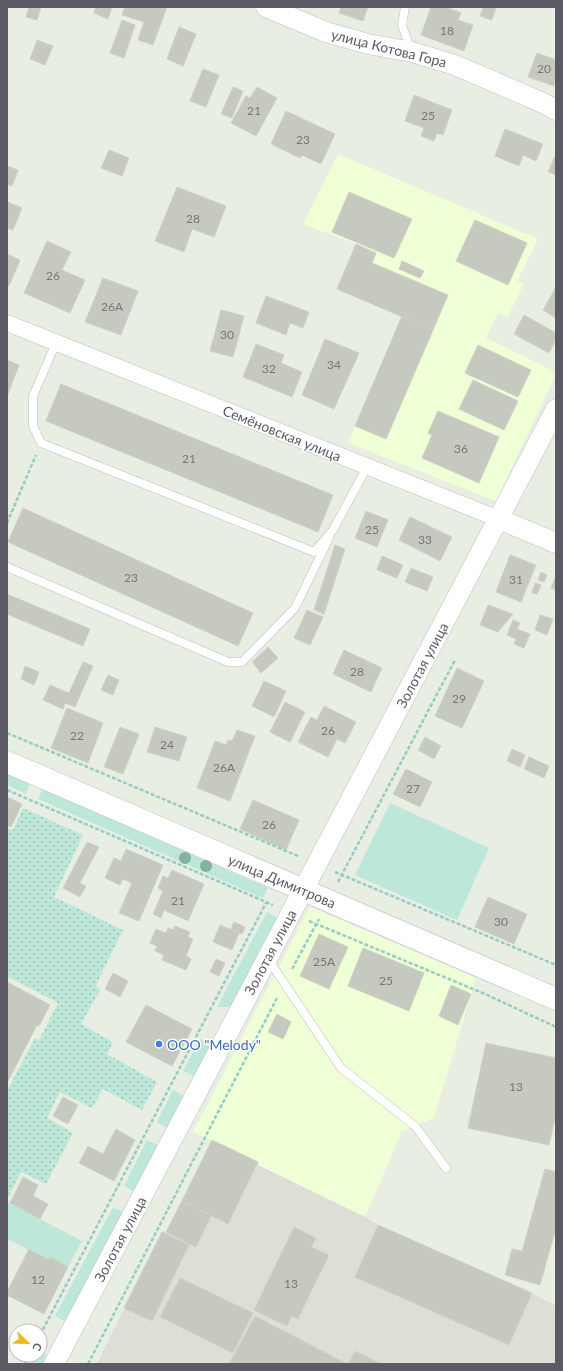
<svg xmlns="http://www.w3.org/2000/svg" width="563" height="1371" viewBox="0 0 563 1371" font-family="Lato,sans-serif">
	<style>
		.commercial { fill: #efffd6 }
		.industrial { fill: #dddfd7 }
		.green { fill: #bde7d8 }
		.garden { fill: url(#garden-dots) }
		.building { fill: #c6c9bf; stroke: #cdd3c0 }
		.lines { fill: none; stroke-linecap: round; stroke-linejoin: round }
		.service-casing { stroke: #bebcc4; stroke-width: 9 }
		.minor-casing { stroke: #bebcc4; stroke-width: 17 }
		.tertiary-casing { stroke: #bebcc4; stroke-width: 21 }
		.secondary-casing { stroke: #c1bfc9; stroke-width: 23 }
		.path { stroke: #97cbc7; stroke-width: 2.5; stroke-dasharray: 4 2; stroke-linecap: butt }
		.service { stroke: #fff; stroke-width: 8 }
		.minor { stroke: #fff; stroke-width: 16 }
		.tertiary { stroke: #fff; stroke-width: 20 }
		.secondary { stroke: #fff; stroke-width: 22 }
		.tree { fill: #83b29e }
		.shop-dot { fill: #3f7fe0; stroke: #fff; stroke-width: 1.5 }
		.labels { text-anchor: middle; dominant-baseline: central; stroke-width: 3; stroke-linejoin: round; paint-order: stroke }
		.number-label { font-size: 12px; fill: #76767b }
		.street-label { font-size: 14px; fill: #5c5a64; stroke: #fff }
		.shop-label { font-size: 14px; fill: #366cbe; stroke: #fff; text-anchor: start }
	</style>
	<defs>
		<pattern id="garden-dots" width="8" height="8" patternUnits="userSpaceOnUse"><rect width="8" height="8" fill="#bde7d8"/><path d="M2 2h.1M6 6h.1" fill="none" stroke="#9dbeb3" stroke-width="1.8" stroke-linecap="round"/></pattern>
	</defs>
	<rect width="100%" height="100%" fill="#e9eee2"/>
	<g class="commercial">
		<polygon points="338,154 538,239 517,281 524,284 507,318 498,313 486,338 556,372 556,374 496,501 348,443 402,317 337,289 356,244 303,224"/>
		<polygon points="310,907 476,978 434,1118 402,1131 365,1217 258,1165 258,1162 193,1132"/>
	</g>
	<polygon class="industrial" points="212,1140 258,1162 258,1165 365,1217 378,1225 532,1293 556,1306 556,1364 97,1364 162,1232 167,1232"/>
	<g class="green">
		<polygon points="7,774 30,784 26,794 7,785"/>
		<polygon points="43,789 268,888 263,898 38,799"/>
		<polygon points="390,803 489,848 457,920 355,875"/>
		<polygon points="267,912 277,918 230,1007 217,1007"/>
		<polygon points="200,1039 210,1044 194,1076 183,1071"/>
		<polygon points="173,1090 183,1096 167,1128 157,1122"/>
		<polygon points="147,1140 158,1145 134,1191 124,1186"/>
		<polygon points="7,1202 82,1241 68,1267 50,1257 49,1260 9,1240 7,1243"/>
		<polygon points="113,1207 123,1212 66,1322 55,1316"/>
		<polygon points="40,1353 46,1356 42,1364 30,1364 34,1355 40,1355"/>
	</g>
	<polygon class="garden" points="23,808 83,835 54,897 123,930 96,985 100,990 81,1024 113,1042 107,1054 157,1082 142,1110 103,1089 92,1108 60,1092 47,1118 73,1133 46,1184 21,1172 8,1198 7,1197 7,1091 35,1038 39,1040 58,1003 7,976 7,828 13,830"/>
	<g class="building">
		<polygon points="29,7 41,7 37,20 26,17"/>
		<polygon points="96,7 112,7 108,19 94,13"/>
		<polygon points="125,7 167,7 153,45 138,40 144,22 122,15"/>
		<polygon points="341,7 368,7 363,21 339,13"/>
		<polygon points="431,7 445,7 461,13 458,20 473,25 464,51 421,35"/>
		<polygon points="483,7 496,7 492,20 480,16"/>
		<polygon points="122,20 135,25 124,58 110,53"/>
		<polygon points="179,27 196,34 183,66 167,59"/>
		<polygon points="37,40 53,46 45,65 30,59"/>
		<polygon points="537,53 556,60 556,82 554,86 528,77"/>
		<polygon points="203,69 219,75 206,107 190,101"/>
		<polygon points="233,87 243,91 232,118 221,114"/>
		<polygon points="257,87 277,98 256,136 231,123 246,96 250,98"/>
		<polygon points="414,95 452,110 443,135 437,133 434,141 421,136 424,128 405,121"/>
		<polygon points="286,111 335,134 321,164 302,155 300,158 271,144"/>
		<polygon points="505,129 543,144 536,161 523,155 519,166 495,156"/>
		<polygon points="109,150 129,158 122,176 101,168"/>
		<polygon points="556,154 556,175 548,172"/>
		<polygon points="7,166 18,170 12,186 7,184"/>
		<polygon points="177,187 226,206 214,237 192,229 184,252 155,241"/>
		<polygon points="349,192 412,219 394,258 332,232"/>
		<polygon points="8,202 22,208 13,230 7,228"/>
		<polygon points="475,220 527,243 508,285 456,261"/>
		<polygon points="47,241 71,252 62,270 85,280 70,313 24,293"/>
		<polygon points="356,244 376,253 372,263 448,295 433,330 337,289"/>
		<polygon points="7,254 20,260 9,286 7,285"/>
		<polygon points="402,261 424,271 420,278 399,269"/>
		<polygon points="103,278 138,291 121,335 85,322"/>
		<polygon points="556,287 556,318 543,310"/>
		<polygon points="266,296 309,312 303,328 290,323 286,335 256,323"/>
		<polygon points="221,310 244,316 233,357 210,351"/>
		<polygon points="524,315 556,333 556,339 549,353 514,334"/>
		<polygon points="402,316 433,330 386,439 355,426"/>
		<polygon points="325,339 359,353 334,409 302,395"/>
		<polygon points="256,344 284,355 281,363 302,372 292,397 243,377"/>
		<polygon points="478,345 531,370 518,397 465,373"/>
		<polygon points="7,360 19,365 7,397"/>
		<polygon points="473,380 518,401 504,430 459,409"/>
		<polygon points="61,384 333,495 318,532 46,421"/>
		<polygon points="438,411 499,437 479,483 422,458 432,435 428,433"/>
		<polygon points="23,508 253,613 238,646 8,542"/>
		<polygon points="366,511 388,520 377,547 355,538"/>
		<polygon points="410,517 452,537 440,561 399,540"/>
		<polygon points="335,545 345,549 324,614 314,610"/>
		<polygon points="510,555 536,565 521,602 496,592"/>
		<polygon points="382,556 403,565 397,578 377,570"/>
		<polygon points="411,568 433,577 427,591 405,582"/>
		<polygon points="541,572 547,575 544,582 538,580"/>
		<polygon points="555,578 556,578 556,590 551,588"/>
		<polygon points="535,583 541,585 537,594 532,593"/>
		<polygon points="7,594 90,629 83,646 7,614"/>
		<polygon points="488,605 513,614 498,632 480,625"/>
		<polygon points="307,610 323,617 310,645 294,638"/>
		<polygon points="540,615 553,619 547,635 535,630"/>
		<polygon points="513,620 520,623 517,629 530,634 524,648 514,644 516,639 507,635"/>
		<polygon points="268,647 278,658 261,673 252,662"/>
		<polygon points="344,650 382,668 371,692 333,674"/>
		<polygon points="83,662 93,666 75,707 65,703 63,709 43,700 50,685 69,693"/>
		<polygon points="25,666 39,672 34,685 21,679"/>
		<polygon points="457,668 484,681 462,728 435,716"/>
		<polygon points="108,675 119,680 113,695 101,690"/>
		<polygon points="264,681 286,691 274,717 252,706"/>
		<polygon points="285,702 305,712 290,742 270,732"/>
		<polygon points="324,706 356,722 345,743 337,739 328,757 298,742 311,717 317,720"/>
		<polygon points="67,708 103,723 88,763 51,748"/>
		<polygon points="120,727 139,734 123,774 104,767"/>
		<polygon points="155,727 187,737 179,761 147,752"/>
		<polygon points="237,730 255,736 230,801 197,788 215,741 226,745 228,740 232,741"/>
		<polygon points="425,737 441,746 434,759 418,750"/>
		<polygon points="512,749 525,755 520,767 507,761"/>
		<polygon points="529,757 549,766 544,778 524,769"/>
		<polygon points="406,769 432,782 420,807 393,794"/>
		<polygon points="7,797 22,804 11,827 7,825"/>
		<polygon points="253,800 299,820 286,850 240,829"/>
		<polygon points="87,842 99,847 80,883 86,886 80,897 63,888"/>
		<polygon points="126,849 163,865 139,921 119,913 132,883 123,879 120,885 105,878 114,858 121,861"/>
		<polygon points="172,870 204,884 188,921 164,910 161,918 153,914 163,891 158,888 163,876 168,878"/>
		<polygon points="488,897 527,914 514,944 475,927"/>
		<polygon points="234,922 245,927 242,934 231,929"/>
		<polygon points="220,925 239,933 232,950 213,942"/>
		<polygon points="175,926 190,932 188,937 193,939 186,956 191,959 186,970 162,960 164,955 155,951 157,946 150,943 156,929 166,933 168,928 173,930"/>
		<polygon points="319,934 348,947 329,989 300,976"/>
		<polygon points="363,948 424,973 409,1011 348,986"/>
		<polygon points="216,959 225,963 219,976 210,972"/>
		<polygon points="113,973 128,981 120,997 105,989"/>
		<polygon points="7,982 50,1005 39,1026 37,1025 7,1083"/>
		<polygon points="451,985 471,994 458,1025 439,1016"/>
		<polygon points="146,1005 192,1029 172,1066 126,1042"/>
		<polygon points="277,1014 291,1022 283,1039 268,1032"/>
		<polygon points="486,1043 556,1058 556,1113 549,1145 468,1128"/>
		<polygon points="63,1097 78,1105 68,1124 53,1116"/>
		<polygon points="116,1129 135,1140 114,1181 79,1163 88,1146 103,1154"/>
		<polygon points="212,1140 258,1162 228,1224 182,1201"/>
		<polygon points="545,1169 556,1172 556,1228 540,1285 505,1275 512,1249 522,1251"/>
		<polygon points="23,1177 38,1185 33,1196 48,1204 40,1219 10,1203"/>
		<polygon points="182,1201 211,1216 196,1247 166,1232"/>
		<polygon points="378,1225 532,1293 509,1345 355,1277"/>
		<polygon points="294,1227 316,1238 311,1247 329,1255 298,1319 292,1316 287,1326 254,1310"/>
		<polygon points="162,1232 189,1245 152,1321 124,1308"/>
		<polygon points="29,1249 49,1260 50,1257 68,1267 44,1314 7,1295 7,1292"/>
		<polygon points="180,1278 253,1313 233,1353 160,1317"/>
		<polygon points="255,1316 347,1364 229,1364"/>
		<polygon points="355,1351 381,1364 348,1364"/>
	</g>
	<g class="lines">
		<defs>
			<g id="service">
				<polyline points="405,7 402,25 411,51"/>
				<polyline points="56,343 33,396 33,426 41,443 314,552 333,530 367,467"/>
				<polyline points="7,567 228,662 242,662 295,608 329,538"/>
				<polyline points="268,959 341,1068 415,1126 446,1168"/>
			</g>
			<polyline id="minor" points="7,323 499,519"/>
			<g id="tertiary">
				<polyline points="266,7 326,32 368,44 412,52 455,65 543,103 556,110"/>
				<polyline points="499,519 556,543"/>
				<polyline points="54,1364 556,409"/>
			</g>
			<polyline id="secondary" points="7,762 556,999"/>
		</defs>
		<use href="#service" class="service-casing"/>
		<use href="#minor" class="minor-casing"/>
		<use href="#tertiary" class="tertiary-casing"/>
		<use href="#secondary" class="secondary-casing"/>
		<g class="path">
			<polyline points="7,523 36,455"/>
			<polyline points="7,733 298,856"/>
			<polyline points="7,790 273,905"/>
			<polyline points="335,872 556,965"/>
			<polyline points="338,882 455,660"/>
			<polyline points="309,921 485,994 556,1027"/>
			<polyline points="292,969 319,919"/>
			<polyline points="40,1335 266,903"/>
			<polyline points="25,1364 29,1355"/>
			<polyline points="88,1364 277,998"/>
		</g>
		<use href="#service" class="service"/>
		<use href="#minor" class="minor"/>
		<use href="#tertiary" class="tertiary"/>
		<use href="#secondary" class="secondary"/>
	</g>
	<g class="tree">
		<circle cx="185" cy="858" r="6"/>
		<circle cx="206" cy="866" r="6"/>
	</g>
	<circle class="shop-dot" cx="159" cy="1044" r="4"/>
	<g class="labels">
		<g class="number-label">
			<text x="447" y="30">18</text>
			<text x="544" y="68">20</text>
			<text x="254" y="110">21</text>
			<text x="428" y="115">25</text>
			<text x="303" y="139">23</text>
			<text x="193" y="218">28</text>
			<text x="53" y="275">26</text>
			<text x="112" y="306">26А</text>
			<text x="227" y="334">30</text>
			<text x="334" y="364">34</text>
			<text x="269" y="368">32</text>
			<text x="461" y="448">36</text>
			<text x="189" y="458">21</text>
			<text x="372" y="529">25</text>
			<text x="425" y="539">33</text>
			<text x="131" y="577">23</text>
			<text x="516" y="579">31</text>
			<text x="357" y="671">28</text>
			<text x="459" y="698">29</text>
			<text x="328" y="730">26</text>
			<text x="77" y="735">22</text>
			<text x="167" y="744">24</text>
			<text x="224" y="767">26А</text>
			<text x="413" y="788">27</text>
			<text x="269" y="824">26</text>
			<text x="178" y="900">21</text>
			<text x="501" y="921">30</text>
			<text x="324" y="961">25А</text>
			<text x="386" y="980">25</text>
			<text x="516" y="1086">13</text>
			<text x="38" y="1279">12</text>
			<text x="291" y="1283">13</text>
		</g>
		<g class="street-label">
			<text transform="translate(389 48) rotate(14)">улица Котова Гора</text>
			<text transform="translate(282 433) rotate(22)">Семёновская улица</text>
			<text transform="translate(422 665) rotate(-62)">Золотая улица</text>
			<text transform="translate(282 881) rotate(23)">улица Димитрова</text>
			<text transform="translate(270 952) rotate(-62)">Золотая улица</text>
			<text transform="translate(120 1239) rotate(-62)">Золотая улица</text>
		</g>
		<g class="shop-label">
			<text x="167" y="1044">ООО "Melody"</text>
		</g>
	</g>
	<rect width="563" height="1371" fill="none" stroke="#5c5a64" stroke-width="16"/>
	<g transform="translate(28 1343) rotate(113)"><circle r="19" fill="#ffffff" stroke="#bebdc1"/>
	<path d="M0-3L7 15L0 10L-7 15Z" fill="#f2b724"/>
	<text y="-6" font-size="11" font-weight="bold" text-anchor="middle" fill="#5c5a64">С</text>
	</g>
</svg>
